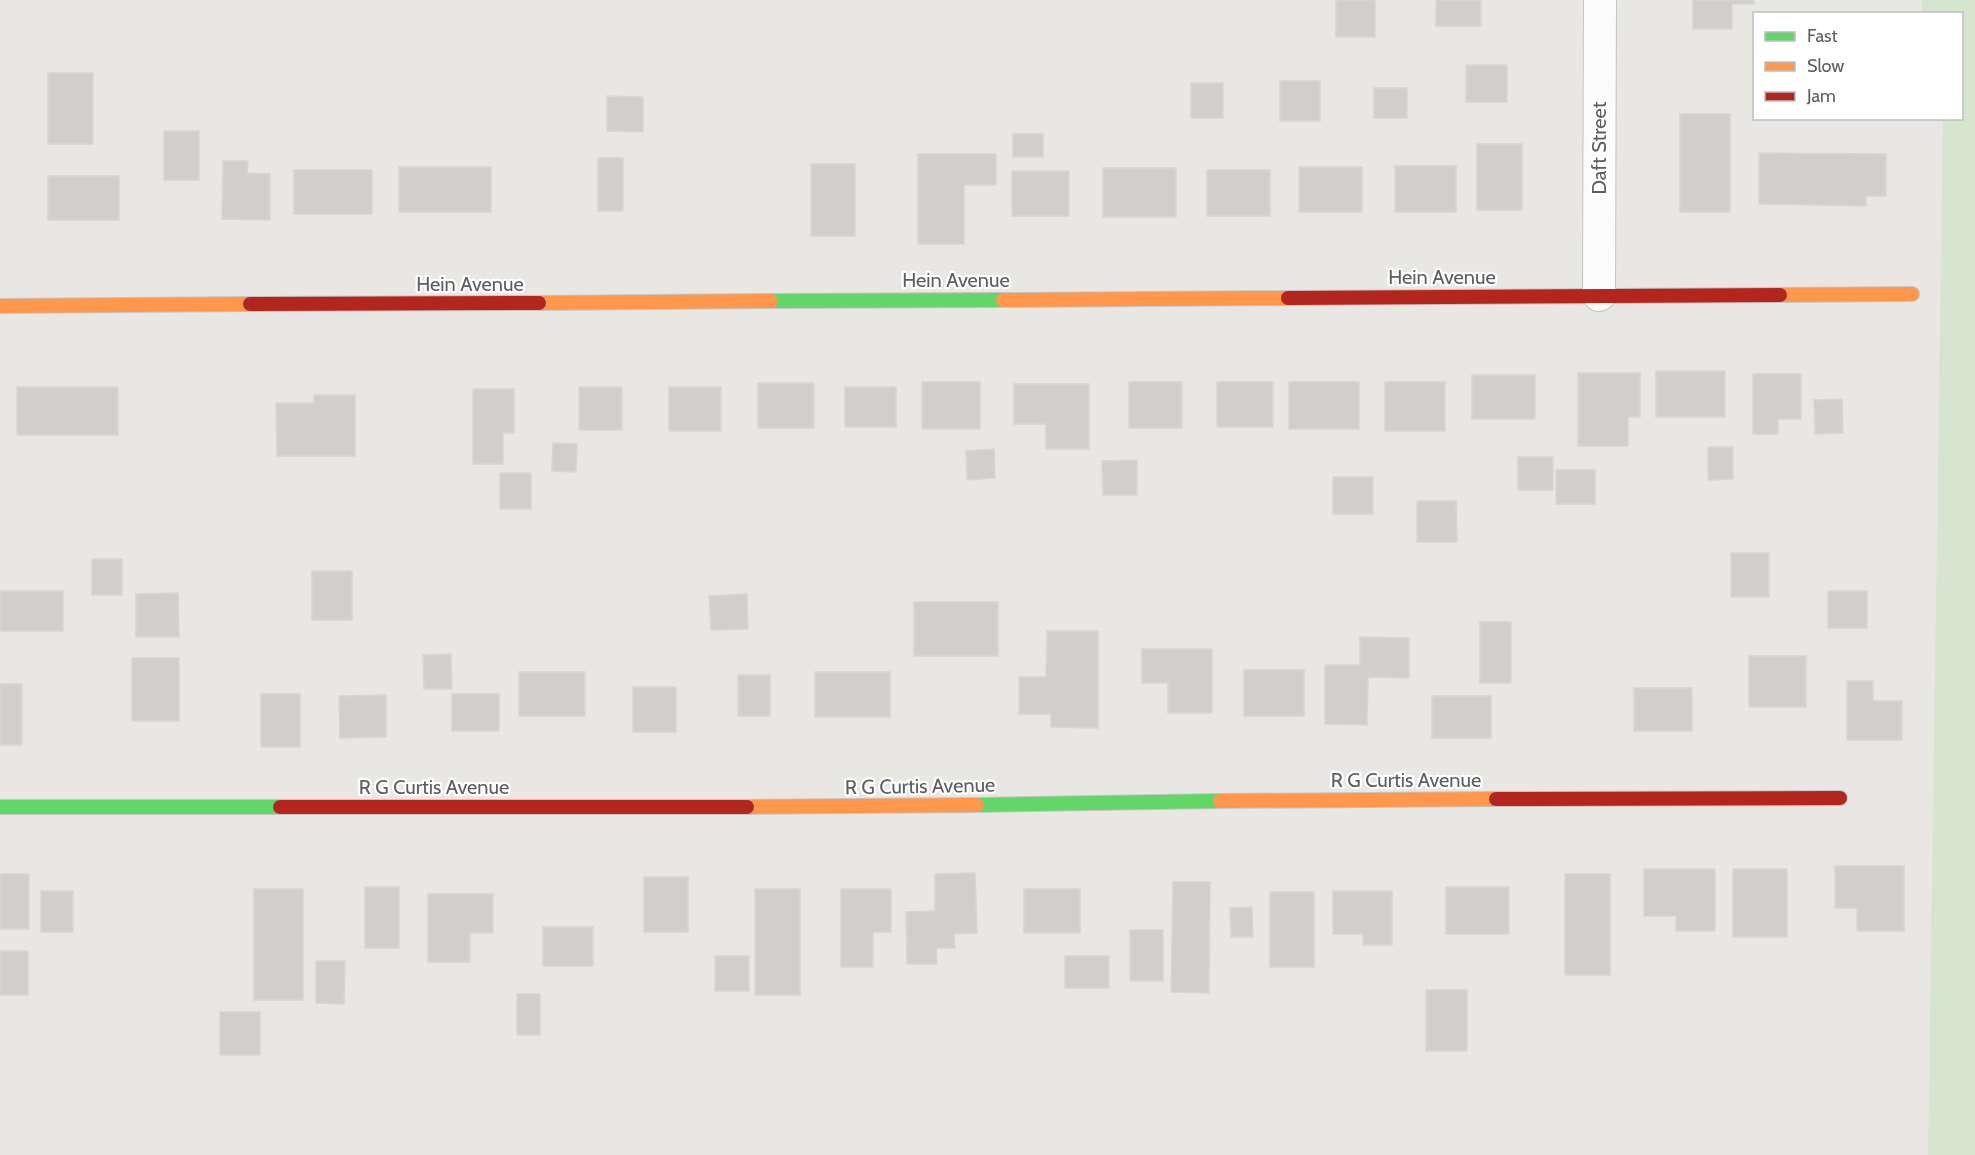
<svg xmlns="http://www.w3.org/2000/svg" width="1975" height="1155" viewBox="0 0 1975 1155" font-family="Cabin,sans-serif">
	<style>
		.green { fill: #d6e5cf }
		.building { fill: #d1cfce; stroke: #d8d6d3; stroke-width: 1.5 }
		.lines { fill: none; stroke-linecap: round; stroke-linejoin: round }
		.street-casing { stroke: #c3c4c4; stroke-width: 34 }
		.fast-casing { stroke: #c5c5c5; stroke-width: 16 }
		.slow-casing { stroke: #c5c5c5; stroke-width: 16 }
		.jam-casing { stroke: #c5c5c5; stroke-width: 16 }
		.street { stroke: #fcfbfb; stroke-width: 32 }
		.fast { stroke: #63d668; stroke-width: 14 }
		.slow { stroke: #ff974d; stroke-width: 14 }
		.jam { stroke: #b3261e; stroke-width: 14 }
		.labels { text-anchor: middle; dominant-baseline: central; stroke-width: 4.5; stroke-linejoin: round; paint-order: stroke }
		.street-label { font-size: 20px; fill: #5a5f62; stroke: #fff }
	</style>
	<rect width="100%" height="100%" fill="#e9e7e4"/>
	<polygon class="green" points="1922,0 1975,0 1975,1155 1928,1155 1943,119 1962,118 1962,14 1922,13"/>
	<g class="building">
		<rect x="1336" y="0" width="39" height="37"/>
		<rect x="1436" y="0" width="45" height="26"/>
		<polygon points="1693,0 1754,0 1754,4 1732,4 1732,29 1693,29"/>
		<rect x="1466" y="65" width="41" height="37"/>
		<rect x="48" y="73" width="45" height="71"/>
		<rect x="1280" y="81" width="40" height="40"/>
		<rect x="1191" y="83" width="32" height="35"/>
		<rect x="1374" y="88" width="33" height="30"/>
		<polygon points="607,96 643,97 643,132 607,131"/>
		<rect x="1680" y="114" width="50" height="98"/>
		<rect x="164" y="131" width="35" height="49"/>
		<rect x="1013" y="134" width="30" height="23"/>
		<rect x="1477" y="144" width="45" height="66"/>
		<polygon points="1759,153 1886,154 1886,196 1866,196 1866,206 1759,204"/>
		<polygon points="918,154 996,154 996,185 964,185 964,244 918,244"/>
		<rect x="598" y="158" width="25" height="53"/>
		<polygon points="223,161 248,161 247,173 270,174 270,220 222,219"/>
		<rect x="811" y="164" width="44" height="72"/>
		<rect x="1395" y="166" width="61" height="46"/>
		<rect x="399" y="167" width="92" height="45"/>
		<rect x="1299" y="167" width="63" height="45"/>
		<rect x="1103" y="168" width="73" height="49"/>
		<rect x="294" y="170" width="78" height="44"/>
		<rect x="1207" y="170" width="63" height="46"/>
		<rect x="1012" y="171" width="57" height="45"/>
		<rect x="48" y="176" width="71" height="44"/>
		<rect x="1656" y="371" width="69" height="46"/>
		<polygon points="1578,373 1640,373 1640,417 1628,417 1628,446 1578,446"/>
		<polygon points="1753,374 1801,374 1801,419 1778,419 1778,434 1753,434"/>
		<rect x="1472" y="375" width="63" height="44"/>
		<rect x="922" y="382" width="58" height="47"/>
		<rect x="1129" y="382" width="53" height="46"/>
		<rect x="1217" y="382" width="56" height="45"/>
		<rect x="1289" y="382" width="70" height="47"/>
		<rect x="1385" y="382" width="60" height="49"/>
		<rect x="758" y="383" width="56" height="45"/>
		<polygon points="1014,384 1089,384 1089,449 1046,449 1046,424 1014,424"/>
		<rect x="17" y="387" width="101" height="48"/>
		<rect x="579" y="387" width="43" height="43"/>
		<rect x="669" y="387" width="52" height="44"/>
		<rect x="845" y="387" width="51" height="40"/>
		<polygon points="473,389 514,389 514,433 503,433 503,464 473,464"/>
		<polygon points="314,395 355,395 355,456 277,456 276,403 314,403"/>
		<polygon points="1842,399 1843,433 1815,434 1814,400"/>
		<polygon points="553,443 577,444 576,472 552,471"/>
		<polygon points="1708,447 1733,447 1733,479 1708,480"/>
		<polygon points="994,449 995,478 967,480 966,451"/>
		<rect x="1518" y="457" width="35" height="33"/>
		<polygon points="1137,460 1137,495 1103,495 1102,461"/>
		<rect x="1556" y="470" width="39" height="34"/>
		<rect x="500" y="473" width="31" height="36"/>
		<rect x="1333" y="477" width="40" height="37"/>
		<polygon points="1417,501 1456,501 1457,542 1417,542"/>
		<rect x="1731" y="553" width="38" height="44"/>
		<rect x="92" y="559" width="30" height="36"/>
		<rect x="312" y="571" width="40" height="49"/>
		<rect x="0" y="591" width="63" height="40"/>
		<rect x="1828" y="591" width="39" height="37"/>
		<polygon points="178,593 179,637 136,637 136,594"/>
		<polygon points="747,594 748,629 711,630 709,596"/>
		<rect x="914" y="602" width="84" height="54"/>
		<rect x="1480" y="622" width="31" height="61"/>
		<polygon points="1047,631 1098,631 1098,728 1051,727 1051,714 1019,714 1019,677 1046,677"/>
		<polygon points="1360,637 1409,638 1409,678 1368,677 1367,725 1325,724 1325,665 1360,665"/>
		<polygon points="1142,649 1212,649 1212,713 1168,713 1168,683 1142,683"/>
		<polygon points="451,654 452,689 424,689 423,655"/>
		<rect x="1749" y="656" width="57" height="51"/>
		<rect x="132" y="658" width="47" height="63"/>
		<rect x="1244" y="670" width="60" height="46"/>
		<rect x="519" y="672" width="66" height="44"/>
		<rect x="815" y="672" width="75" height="45"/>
		<rect x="738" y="675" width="32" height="41"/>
		<polygon points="1847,681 1873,681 1873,701 1902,701 1902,740 1847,740"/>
		<rect x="0" y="684" width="22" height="61"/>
		<rect x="633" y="687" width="43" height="45"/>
		<rect x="1634" y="688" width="58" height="43"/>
		<rect x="261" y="694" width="39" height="53"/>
		<rect x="452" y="694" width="47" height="37"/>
		<polygon points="386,695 386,737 340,738 339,696"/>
		<rect x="1432" y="696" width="59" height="42"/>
		<polygon points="1835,866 1904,866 1904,931 1857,931 1857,908 1835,908"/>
		<polygon points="1644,869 1715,869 1715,931 1676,931 1676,916 1644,916"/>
		<rect x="1733" y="869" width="54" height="68"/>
		<polygon points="975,873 977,933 954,934 955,948 936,948 937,964 907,964 906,912 935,911 935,874"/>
		<rect x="0" y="874" width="29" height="55"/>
		<rect x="1565" y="874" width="45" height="101"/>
		<rect x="644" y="877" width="44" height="55"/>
		<polygon points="1173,882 1210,882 1209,993 1171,992"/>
		<rect x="365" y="887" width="34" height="61"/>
		<rect x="1446" y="887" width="63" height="47"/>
		<rect x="254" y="889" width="49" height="111"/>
		<rect x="755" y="889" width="45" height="106"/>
		<polygon points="841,889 891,889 891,932 873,932 873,967 841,967"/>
		<rect x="1024" y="889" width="56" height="44"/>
		<rect x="41" y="891" width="32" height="41"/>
		<polygon points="1333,891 1392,891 1392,945 1363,945 1363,934 1333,934"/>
		<rect x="1270" y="892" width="44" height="75"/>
		<polygon points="428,894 493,894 493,933 470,933 470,962 428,962"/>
		<polygon points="1252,907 1253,937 1231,937 1230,908"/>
		<rect x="543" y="927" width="50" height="39"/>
		<rect x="1130" y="930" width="33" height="51"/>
		<rect x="0" y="951" width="28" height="44"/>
		<rect x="715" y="956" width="34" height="35"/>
		<rect x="1065" y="956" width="44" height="32"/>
		<polygon points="316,961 345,961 344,1004 316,1003"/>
		<rect x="1426" y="990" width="41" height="61"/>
		<rect x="517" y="994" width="23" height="41"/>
		<rect x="220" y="1012" width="40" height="43"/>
	</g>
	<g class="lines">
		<defs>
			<polyline id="street" points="1599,295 1600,0"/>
			<g id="fast">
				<polyline points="771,301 1003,300"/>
				<polyline points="977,805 1220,801"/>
				<polyline points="0,807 280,807"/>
			</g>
			<g id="slow">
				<polyline points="1780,295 1912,294"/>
				<polyline points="1003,300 1288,298"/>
				<polyline points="539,303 771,301"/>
				<polyline points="0,306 250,304"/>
				<polyline points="1220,801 1496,799"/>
				<polyline points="747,807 977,805"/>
			</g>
			<g id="jam">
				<polyline points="1288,298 1780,295"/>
				<polyline points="250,304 539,303"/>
				<polyline points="1496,799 1840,798"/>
				<polyline points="280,807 747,807"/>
			</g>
		</defs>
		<use href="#street" class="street-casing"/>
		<use href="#fast" class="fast-casing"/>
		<use href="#slow" class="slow-casing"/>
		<use href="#jam" class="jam-casing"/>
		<use href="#street" class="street"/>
		<use href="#fast" class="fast"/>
		<use href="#slow" class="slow"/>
		<use href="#jam" class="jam"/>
	</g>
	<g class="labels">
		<g class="street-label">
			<text transform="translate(1599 148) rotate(-90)">Daft Street</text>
			<text x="1442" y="277">Hein Avenue</text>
			<text x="956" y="280">Hein Avenue</text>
			<text x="470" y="284">Hein Avenue</text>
			<text x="1406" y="780">R G Curtis Avenue</text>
			<text transform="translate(920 786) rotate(-1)">R G Curtis Avenue</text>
			<text x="434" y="787">R G Curtis Avenue</text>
		</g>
	</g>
	<rect x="1753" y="12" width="210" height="108" fill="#ffffff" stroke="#bdbfc0" stroke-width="1.5"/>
	<rect x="1765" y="32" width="30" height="9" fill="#63d668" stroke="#bdbfc0" stroke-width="1.5"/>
	<text x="1807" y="42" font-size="18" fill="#5a5f62">Fast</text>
	<rect x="1765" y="62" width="30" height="9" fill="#ff974d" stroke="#bdbfc0" stroke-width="1.5"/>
	<text x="1807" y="72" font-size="18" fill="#5a5f62">Slow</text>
	<rect x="1765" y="92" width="30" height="9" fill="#b3261e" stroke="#bdbfc0" stroke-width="1.5"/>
	<text x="1807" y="102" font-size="18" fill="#5a5f62">Jam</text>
</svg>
